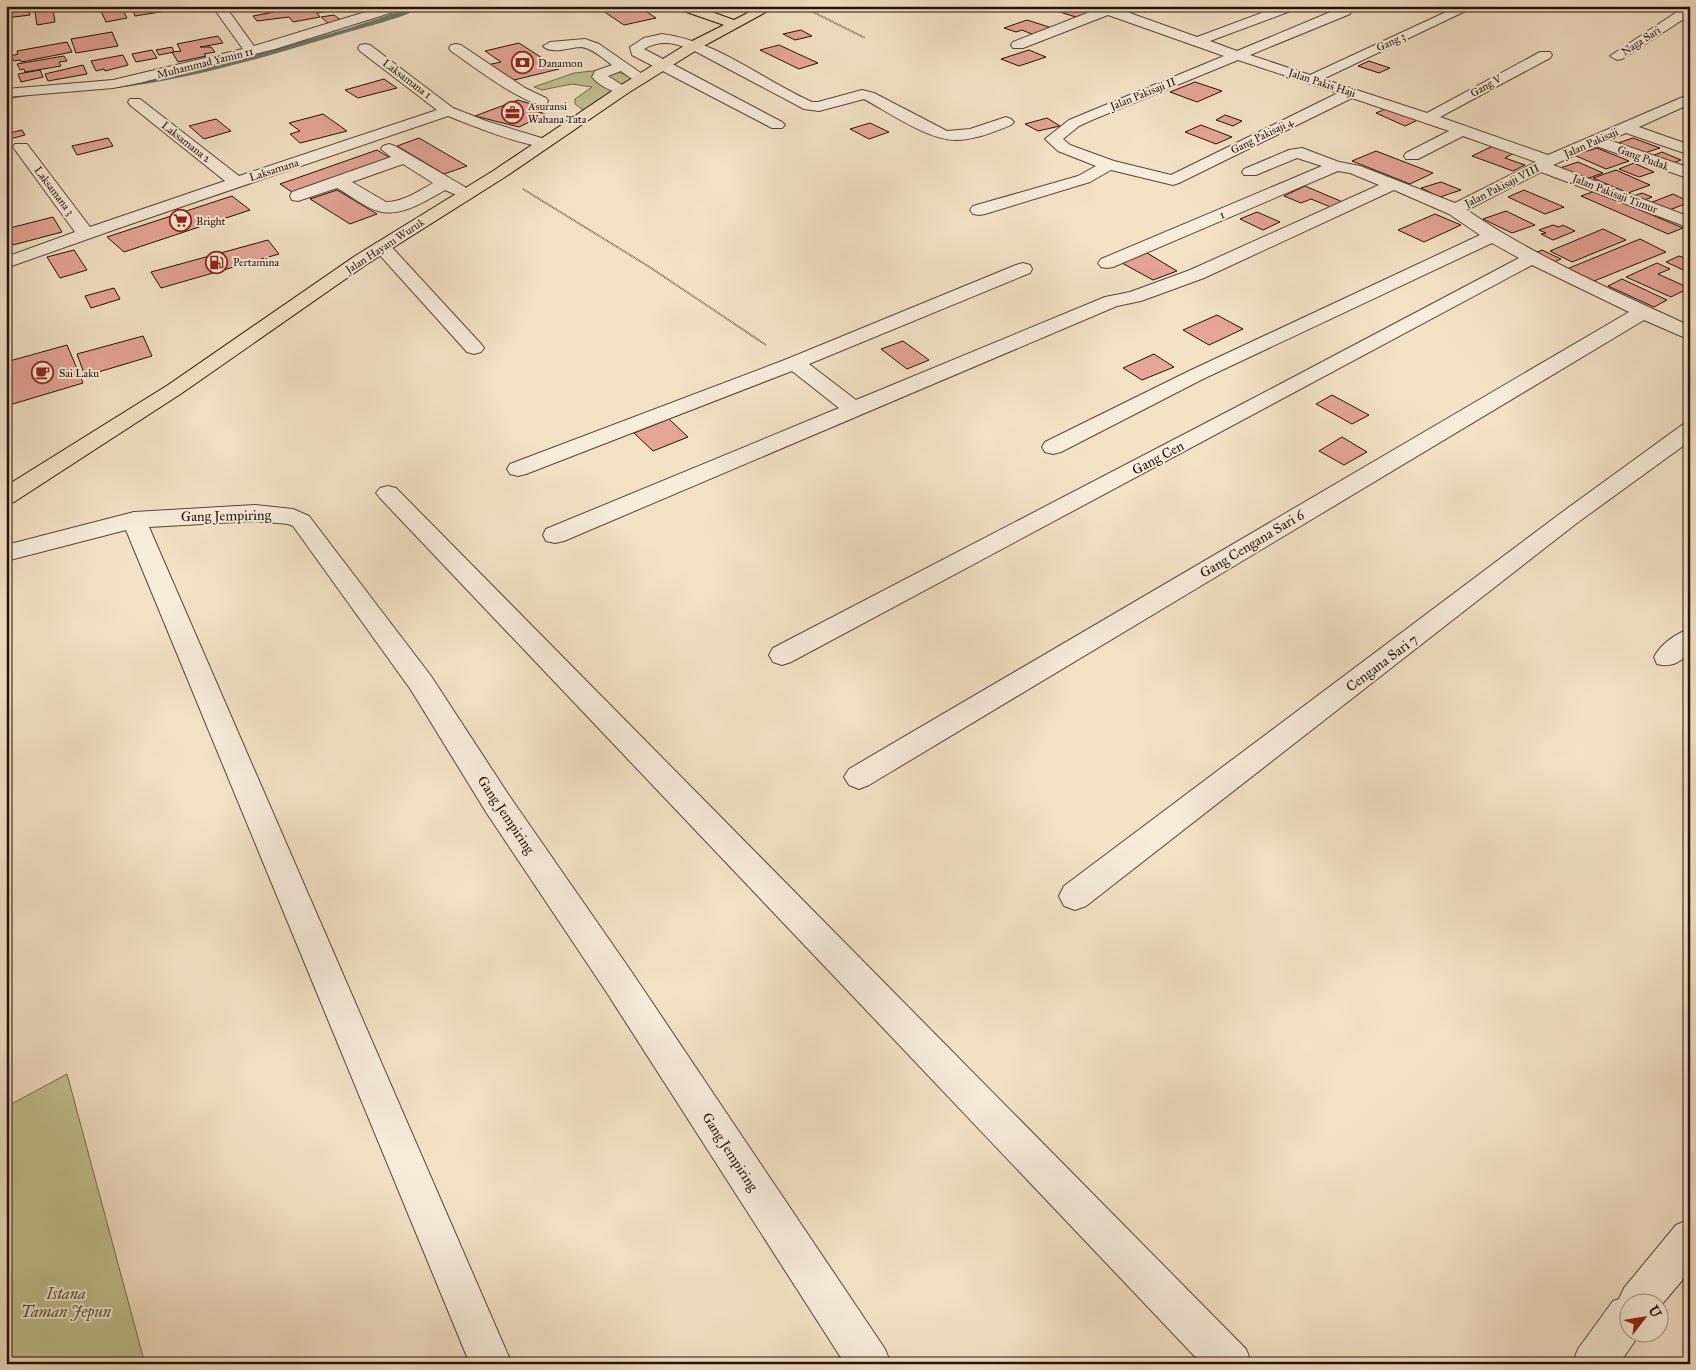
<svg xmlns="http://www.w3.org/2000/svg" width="1696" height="1370" viewBox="0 0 1696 1370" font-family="'IM FELL Great Primer',serif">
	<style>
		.green { fill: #c3c191; stroke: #74694e }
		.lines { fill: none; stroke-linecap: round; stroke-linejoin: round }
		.stream { fill: #6c796e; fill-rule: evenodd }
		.building { fill: #e5a597; stroke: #25110a }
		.minor-casing { stroke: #594539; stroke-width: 2 }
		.major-casing { stroke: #25110a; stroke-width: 2 }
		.path { stroke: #25110a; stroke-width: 2; stroke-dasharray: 0.5 1; stroke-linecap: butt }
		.minor { fill: #f8ecdb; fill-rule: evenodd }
		.major { fill: #f4e2c7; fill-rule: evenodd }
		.labels { text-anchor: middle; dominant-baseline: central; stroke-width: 4; stroke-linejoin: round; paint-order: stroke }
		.far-street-label { font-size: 11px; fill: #25110a; stroke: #f8ecdb }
		.far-poi-label { font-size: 11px; fill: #25110a; stroke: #f8ecdb; text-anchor: start }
		.street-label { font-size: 14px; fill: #25110a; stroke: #f8ecdb }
		.near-park-label { font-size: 16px; font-style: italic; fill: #5c4f39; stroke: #f8ecdb }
	</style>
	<rect width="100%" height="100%" fill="#f4e2c7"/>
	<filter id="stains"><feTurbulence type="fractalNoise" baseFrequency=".004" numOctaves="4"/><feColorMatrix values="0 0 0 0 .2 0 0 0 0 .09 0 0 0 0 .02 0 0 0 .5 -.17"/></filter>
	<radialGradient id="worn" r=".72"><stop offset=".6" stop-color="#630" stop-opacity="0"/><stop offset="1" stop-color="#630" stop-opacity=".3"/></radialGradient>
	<g class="green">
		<polygon points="611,69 633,78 590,109 583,110 575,104 575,99 592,87 572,84 542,90 534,87 574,73"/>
		<polygon points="67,1074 145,1364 6,1364 6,1107"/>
	</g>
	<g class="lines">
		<g class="stream">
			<path d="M416 6H424C402 19 364 27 338 35 266 57 192 79 117 88L114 86 176 75 233 61 346 29Z"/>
			<polygon points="29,92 31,93 31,95 6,100 6,96"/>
		</g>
	</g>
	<g class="building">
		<polygon points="121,6 127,18 106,22 100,9"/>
		<polygon points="155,6 184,6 185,8 135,16 133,10"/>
		<polygon points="250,6 281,6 253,11"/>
		<polygon points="311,6 314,10 328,8 331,11 317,13 320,17 293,22 289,17 257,21 253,16 274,12 272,10 286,6"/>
		<polygon points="628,6 638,6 656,18 624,25 603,11"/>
		<polygon points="1058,6 1083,6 1091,9 1086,11 1093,13 1079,18 1050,9"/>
		<polygon points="1140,6 1162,6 1145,12 1134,8"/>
		<polygon points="28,9 30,15 6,18 6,13"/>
		<polygon points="53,9 55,22 37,25 35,12"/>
		<polygon points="334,15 342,21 329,24 321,17"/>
		<polygon points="1027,20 1052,28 1034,35 1022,30 1016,32 1004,28"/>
		<polygon points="801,30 812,36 795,40 783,34"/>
		<polygon points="112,32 118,46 76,53 71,39"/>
		<polygon points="218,36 223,43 200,47 211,47 215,52 204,54 206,56 178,62 172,52 181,51 177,44"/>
		<polygon points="67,42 72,52 21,62 20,60 14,61 11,56 18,54 17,51"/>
		<polygon points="519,43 559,69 510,81 487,65 501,62 485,51"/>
		<polygon points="779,45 818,63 799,69 760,50"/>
		<polygon points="172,47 174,52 159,55 156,50"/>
		<polygon points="152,50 157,58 136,62 132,54"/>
		<polygon points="1029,50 1046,57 1019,66 1001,59"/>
		<polygon points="123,55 128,65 105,71 104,69 96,71 91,61"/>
		<polygon points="64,56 67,61 59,62 61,66 25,72 24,69 20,70 17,64"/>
		<polygon points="1369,61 1390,68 1379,73 1358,66"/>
		<polygon points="83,65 87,74 48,81 45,74"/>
		<polygon points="40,70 43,77 21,82 18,74"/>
		<polygon points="384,79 397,88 358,98 345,90"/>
		<polygon points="1195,82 1222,91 1197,102 1170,92"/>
		<polygon points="518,100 538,106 531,110 546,114 519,127 475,116"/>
		<polygon points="1390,107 1422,118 1405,126 1376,113"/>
		<polygon points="323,114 347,131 300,143 290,134 300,131 289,123"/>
		<polygon points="1225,115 1242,121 1233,126 1216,120"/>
		<polygon points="1047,118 1060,126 1038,131 1025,124"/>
		<polygon points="216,119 231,131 204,139 189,126"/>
		<polygon points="870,123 889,132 869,139 850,129"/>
		<polygon points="1201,125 1232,137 1216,144 1185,132"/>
		<polygon points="22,130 25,135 6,140 6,134"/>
		<polygon points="108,138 113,146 77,155 72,146"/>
		<polygon points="419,138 467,166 444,174 397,146"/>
		<polygon points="1633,138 1660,148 1638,155 1612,145"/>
		<polygon points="1495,145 1516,152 1505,158 1525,165 1513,171 1472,156"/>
		<polygon points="1597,148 1629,161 1606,169 1574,155"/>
		<polygon points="377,150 394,160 295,194 280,184"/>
		<polygon points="1376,151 1433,173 1410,184 1352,161"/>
		<polygon points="1662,152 1681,160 1671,164 1652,156"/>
		<polygon points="1578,162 1603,173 1583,180 1557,169"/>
		<polygon points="1634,163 1654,172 1639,177 1619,169"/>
		<polygon points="1616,170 1650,185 1628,193 1593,178"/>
		<polygon points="1441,182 1461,190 1440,197 1421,188"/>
		<polygon points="1305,186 1345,203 1333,208 1311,199 1301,203 1284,196"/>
		<polygon points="337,190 377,214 350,224 310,199"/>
		<polygon points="1524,190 1564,207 1545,214 1508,197"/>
		<polygon points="1595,191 1683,228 1668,234 1581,196"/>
		<polygon points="1642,193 1652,197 1642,201 1631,197"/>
		<polygon points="1673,194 1690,202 1667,211 1650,203"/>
		<polygon points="232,196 250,210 124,252 107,237"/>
		<polygon points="1506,211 1535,225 1512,233 1483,219"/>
		<polygon points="1257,212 1280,222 1263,230 1240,219"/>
		<polygon points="1435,214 1461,225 1424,242 1398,230"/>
		<polygon points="53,217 62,232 13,245 6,229"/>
		<polygon points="1553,225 1559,227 1563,225 1575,231 1553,240 1541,234 1546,233 1539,230"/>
		<polygon points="1603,229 1626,240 1572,262 1550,251"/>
		<polygon points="1640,239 1666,252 1594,281 1567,269"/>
		<polygon points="268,240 279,254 161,288 151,272"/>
		<polygon points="74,250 87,270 60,278 47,257"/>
		<polygon points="1542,250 1561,259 1552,263 1533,254"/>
		<polygon points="1147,253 1177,271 1153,280 1122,263"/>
		<polygon points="1679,256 1690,260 1690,273 1666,262"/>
		<polygon points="1657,263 1670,269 1658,274 1689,288 1671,297 1626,277"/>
		<polygon points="1622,279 1667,300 1654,307 1608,286"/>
		<polygon points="114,288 120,299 91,308 85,296"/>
		<polygon points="1217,315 1243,329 1209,345 1183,330"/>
		<polygon points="143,336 152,356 85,376 77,354"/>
		<polygon points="903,341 929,360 907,369 881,349"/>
		<polygon points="67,345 83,383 6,406 6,362"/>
		<polygon points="1154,354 1174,367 1142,380 1123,368"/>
		<polygon points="1332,395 1369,415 1352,424 1316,404"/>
		<polygon points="669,419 688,437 653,451 634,433"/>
		<polygon points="1342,437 1367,452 1344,465 1319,451"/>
	</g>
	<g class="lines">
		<defs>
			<g id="minor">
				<polygon points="212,6 225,6 254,46 385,6 405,6 403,9 275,49 139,83 113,88 6,97 6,89 113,80 243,49"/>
				<path d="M1089 6 1113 7 1197 37 1280 6H1298L1296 9 1210 41 1237 51 1340 8H1350L1351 11 1350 14 1250 55 1310 75 1459 6H1476L1323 79 1427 113 1540 52H1550L1552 55 1550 58 1440 117 1548 155 1690 94V104L1639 127 1690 145V155L1626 133 1609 140 1690 168V179L1596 146 1553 165 1690 217V228L1541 172 1467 210C1537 258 1615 291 1690 326V340L1644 320 869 785 859 789 849 785 844 777 849 769 1629 312 1532 265 791 662 782 665 773 662 769 655 773 648 1248 401 1519 258 1492 243 1203 379 1061 452 1053 454 1045 452 1042 447 1045 442 1189 371 1480 235 1449 214 1394 190 1204 278 1141 301 1117 306 564 541 555 543 546 541 543 535 546 529 839 408 792 371 526 474 518 476 510 474 507 469 510 464 787 359 1016 265 1023 263 1030 265 1032 269 1030 273 809 364 856 400 1105 297 1130 292 1190 270 1379 185 1350 173 1338 171 1113 267 1107 268 1101 267 1098 263 1101 259 1322 166 1297 158 1256 175H1244L1242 172 1244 169 1289 150 1302 148 1339 162 1360 166 1455 203 1536 162 1463 136 1418 159H1406L1404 156 1406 153 1449 131 1352 98 1179 183 1173 185 1111 170 1090 182 985 214 979 215 973 214 970 210 973 206 1078 176 1096 166 1058 151 1045 139 1069 120 1224 56 1108 15 1023 48H1013L1011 45 1013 42 1095 10ZM1238 60 1338 93 1171 175 1114 161 1070 145 1063 139 1079 126 1092 120Z"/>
				<polygon points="1686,6 1690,6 1690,15 1622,59 1617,60 1610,56"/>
				<path d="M662 34C718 41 762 80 812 102H818L862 90 874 93 947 131 970 129 1006 117 1011 119 1014 122 1011 125C994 132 975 140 955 140 928 140 888 112 864 99L819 111 804 109 691 49C674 43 660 39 644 49L782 122 785 125 782 128H772L632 55 630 47 644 38Z"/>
				<path d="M585 39 599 44 648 78 646 81C636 83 629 77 621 71L608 76 630 90 628 93C618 96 598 85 592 77L595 71 612 65C604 59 592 48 581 47 571 47 551 55 543 46L550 42Z"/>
				<path d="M365 44 370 45 453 108 486 121 548 140 550 143 548 146C531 150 466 123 448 116L122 227 6 268V257L75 232 13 147 15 144H27L90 227 225 181 130 105 128 102 130 99H140L239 176 437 110 360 51 358 48 360 45Z"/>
				<path d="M456 44 461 45 525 88 546 98 548 101 546 104C528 109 469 63 451 51L449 48 451 45Z"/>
				<path d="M389 144 395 146 465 187 467 191 465 195 459 196 445 190C427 200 401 218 378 211 364 207 350 195 337 188L298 201 292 200 290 196 292 192 391 157 381 149 383 146ZM403 164 433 183C419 191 403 202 386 202L352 182Z"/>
				<polygon points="382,242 388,243 481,344 484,348 481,352 474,354 467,352 376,251 373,247 376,243"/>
				<polygon points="1690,423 1690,441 1577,523 1086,906 1075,910 1064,906 1059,896 1064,886 1561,513 1682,425"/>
				<polygon points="388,486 396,488 1246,1349 1252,1364 1202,1364 380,498 376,493 380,488"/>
				<polygon points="255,505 293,509 309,516 431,676 508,794 631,971 885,1349 891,1364 845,1364 607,993 486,812 411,690 293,526 288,524 255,521 149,527 512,1364 470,1364 126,530 6,561 6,545 134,512"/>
				<path d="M1690 629V653C1679 662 1672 668 1657 664L1654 657C1661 644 1676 633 1690 629Z"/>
				<polygon points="1690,1219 1690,1271 1658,1309 1658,1302 1628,1302 1628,1332 1641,1332 1619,1364 1572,1364 1578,1349 1613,1301 1619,1299 1624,1288 1676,1225"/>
			</g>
			<polygon id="major" points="676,6 695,6 734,20 761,6 777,6 700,48 628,93 505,177 367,264 182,393 14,502 6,504 6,486 168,385 355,256 493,171 618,87 690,42 724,25 678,9"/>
		</defs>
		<use href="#minor" class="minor-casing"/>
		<use href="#major" class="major-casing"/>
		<g class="path">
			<polyline points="801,6 865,38"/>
			<polyline points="523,189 648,266 766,345"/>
		</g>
		<use href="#minor" class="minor"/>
		<use href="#major" class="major"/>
	</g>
	<defs>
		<symbol id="bank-ring" viewBox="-11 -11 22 22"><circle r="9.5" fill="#f8ecdb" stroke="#8f2418" stroke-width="1.5"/><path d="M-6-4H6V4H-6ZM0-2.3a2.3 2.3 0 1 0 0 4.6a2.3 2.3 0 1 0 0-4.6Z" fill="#8f2418"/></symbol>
		<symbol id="office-ring" viewBox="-11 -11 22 22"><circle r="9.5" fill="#f8ecdb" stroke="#8f2418" stroke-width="1.5"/><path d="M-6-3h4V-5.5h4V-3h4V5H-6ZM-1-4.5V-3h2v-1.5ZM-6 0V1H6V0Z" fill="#8f2418"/></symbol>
		<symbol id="supermarket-ring" viewBox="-11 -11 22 22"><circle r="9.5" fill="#f8ecdb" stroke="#8f2418" stroke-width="1.5"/><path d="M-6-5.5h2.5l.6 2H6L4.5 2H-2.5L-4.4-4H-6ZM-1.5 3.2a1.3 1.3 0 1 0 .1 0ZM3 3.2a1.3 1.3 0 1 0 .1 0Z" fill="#8f2418"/></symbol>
		<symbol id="fuel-ring" viewBox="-11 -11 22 22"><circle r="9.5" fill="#f8ecdb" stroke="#8f2418" stroke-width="1.5"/><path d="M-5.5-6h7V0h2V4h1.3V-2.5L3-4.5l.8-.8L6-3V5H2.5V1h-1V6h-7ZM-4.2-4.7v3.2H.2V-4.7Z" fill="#8f2418"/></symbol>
		<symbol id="cafe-ring" viewBox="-11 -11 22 22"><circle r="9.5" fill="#f8ecdb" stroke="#8f2418" stroke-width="1.5"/><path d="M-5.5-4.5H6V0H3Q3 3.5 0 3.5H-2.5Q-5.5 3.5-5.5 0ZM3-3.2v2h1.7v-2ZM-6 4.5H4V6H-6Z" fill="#8f2418"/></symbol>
	</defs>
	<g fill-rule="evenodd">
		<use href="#bank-ring" x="510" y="50" width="25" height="25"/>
		<use href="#office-ring" x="500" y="100" width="25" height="25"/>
		<use href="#supermarket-ring" x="168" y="208" width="25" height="25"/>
		<use href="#fuel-ring" x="204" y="250" width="25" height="25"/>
		<use href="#cafe-ring" x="30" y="360" width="25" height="25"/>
	</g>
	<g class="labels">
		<g class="far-street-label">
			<text transform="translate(1641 41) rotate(-33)">Naga Sari</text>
			<text transform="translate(1391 42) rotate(-24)">Gang 3</text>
			<text transform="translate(205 63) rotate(-14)">Muhammad Yamin 11</text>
			<text transform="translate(407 79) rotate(37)">Laksamana 1</text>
			<text transform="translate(1322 83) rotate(18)">Jalan Pakis Haji</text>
			<text transform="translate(1486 86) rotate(-29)">Gang V</text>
			<text transform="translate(1143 94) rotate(-22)">Jalan Pakisaji II</text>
			<text transform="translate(1262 136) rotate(-26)">Gang Pakisaji 4</text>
			<text transform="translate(186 142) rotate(38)">Laksamana 2</text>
			<text transform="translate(1591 143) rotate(-24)">Jalan Pakisaji</text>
			<text transform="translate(1643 158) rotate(20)">Gang Pudak</text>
			<text transform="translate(274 170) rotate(-18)">Laksamana</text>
			<text transform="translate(1502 186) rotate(-27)">Jalan Pakisaji VIII</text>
			<text transform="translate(54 191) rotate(53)">Laksamana 3</text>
			<text transform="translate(1615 194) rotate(21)">Jalan Pakisaji Timur</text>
			<text transform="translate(1222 215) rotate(-24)">1</text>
			<text transform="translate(385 246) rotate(-33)">Jalan Hayam Wuruk</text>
		</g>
		<g class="far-poi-label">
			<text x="538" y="63">Danamon</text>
			<text x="528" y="106">Asuransi<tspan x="528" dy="13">Wahana Tata</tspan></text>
			<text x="196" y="221">Bright</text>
			<text x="233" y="262">Pertamina</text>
			<text x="59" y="373">Sai Laku</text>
		</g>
		<g class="street-label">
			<text transform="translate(1158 458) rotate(-28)">Gang Cen</text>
			<text transform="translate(226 516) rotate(-1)">Gang Jempiring</text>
			<text transform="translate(1252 544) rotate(-31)">Gang Cengana Sari 6</text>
			<text transform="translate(1382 663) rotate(-37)">Cengana Sari 7</text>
			<text transform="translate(506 815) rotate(56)">Gang Jempiring</text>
			<text transform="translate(730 1152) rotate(57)">Gang Jempiring</text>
		</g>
		<g class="near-park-label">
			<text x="66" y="1293">Istana<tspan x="66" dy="18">Taman Jepun</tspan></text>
		</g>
	</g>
	<rect width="1696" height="1370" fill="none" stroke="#f4e2c7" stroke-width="25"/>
	<rect x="8" y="8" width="1681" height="1355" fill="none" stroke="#25110a" stroke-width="2.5"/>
	<rect x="12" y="12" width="1671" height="1345" fill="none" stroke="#25110a"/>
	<g transform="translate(1644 1318) rotate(59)"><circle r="24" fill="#f8ecdb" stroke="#a49487"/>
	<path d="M0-4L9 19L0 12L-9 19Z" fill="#8f2418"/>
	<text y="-8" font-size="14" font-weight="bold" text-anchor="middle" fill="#25110a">U</text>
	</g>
	<rect width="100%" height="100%" filter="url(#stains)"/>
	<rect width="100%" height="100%" fill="url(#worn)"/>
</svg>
